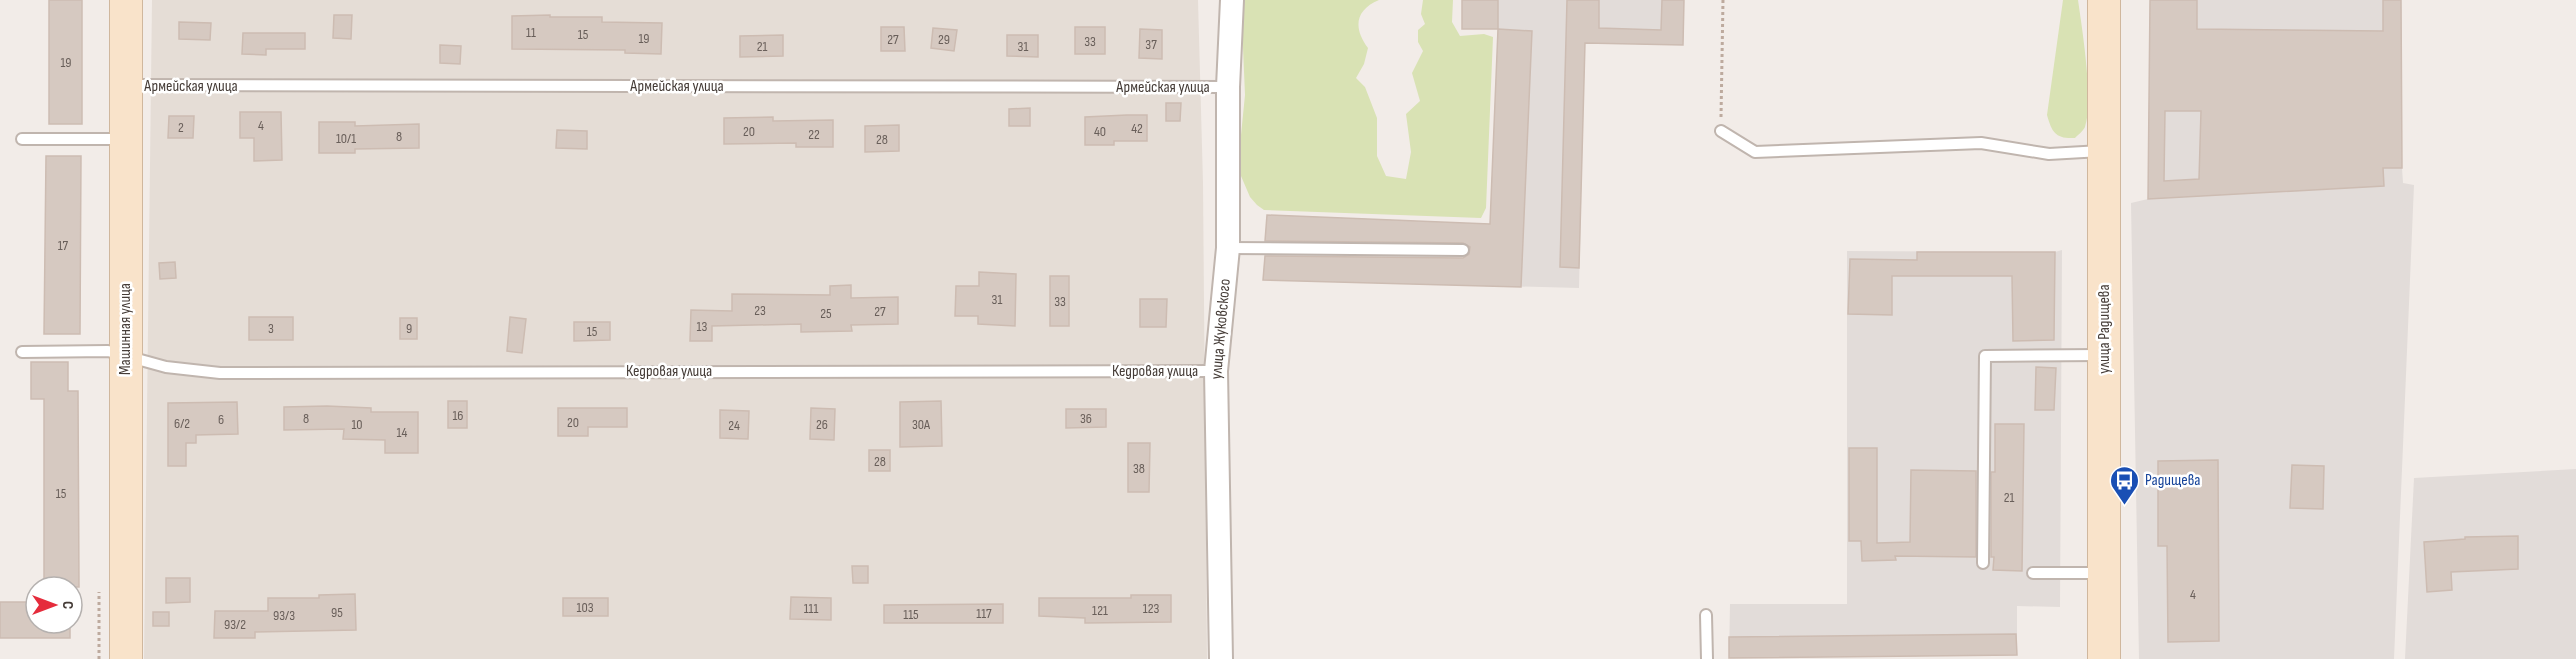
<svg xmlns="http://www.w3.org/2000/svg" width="2576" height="659" viewBox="0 0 2576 659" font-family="'Sofia Sans Condensed',sans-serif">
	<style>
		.residential { fill: #e5ddd6 }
		.industrial { fill: #e2dcd9 }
		.green { fill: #d9e2b4 }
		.building { fill: #d6c9c1; stroke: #cdbcb2; stroke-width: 1.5; fill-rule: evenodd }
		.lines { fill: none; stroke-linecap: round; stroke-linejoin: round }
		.lane-casing { stroke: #c0b5ae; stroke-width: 14 }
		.street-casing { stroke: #c0b5ae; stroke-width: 26 }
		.secondary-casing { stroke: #d0b79d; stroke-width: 34 }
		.path { stroke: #bdaa9e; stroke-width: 3; stroke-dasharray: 3 3; stroke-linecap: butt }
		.lane { stroke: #fff; stroke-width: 10 }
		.street { stroke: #fff; stroke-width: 22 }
		.secondary { stroke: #f9e3ca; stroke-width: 32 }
		.labels { text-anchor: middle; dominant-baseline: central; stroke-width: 5; stroke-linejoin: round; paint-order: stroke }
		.number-label { font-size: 14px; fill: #695f5a }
		.street-label { font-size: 16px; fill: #453c37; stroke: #fff }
		.transit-label { font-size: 16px; fill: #164399; stroke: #fff; text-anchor: start }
	</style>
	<rect width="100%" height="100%" fill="#f2ece8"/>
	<polygon class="residential" points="152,0 1198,0 1203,183 1207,659 144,659"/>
	<g class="industrial">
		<polygon points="1462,0 1684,0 1683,45 1585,43 1579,288 1263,280 1267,215 1490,224 1498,29 1462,29"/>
		<polygon points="2150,0 2401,0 2402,168 2403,183 2414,185 2394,659 2139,659 2131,203 2148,199"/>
		<polygon points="2062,250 2060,607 2017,606 2017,655 1729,658 1730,604 1847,604 1847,251 2055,252"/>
		<polygon points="2576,469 2576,659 2405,659 2414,478"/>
	</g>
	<g class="green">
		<path d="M1241 0H1379C1355 10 1353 28 1368 48L1364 64 1356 78 1365 87 1377 118V156L1386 176 1406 179 1411 152 1406 114 1420 101 1412 73 1423 51 1418 42V30L1425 24 1421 14 1423 0H1453L1452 22 1460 36 1484 34 1493 37 1486 208 1481 218 1264 210 1257 205 1250 197 1241 176 1239 155 1245 95Z"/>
		<path d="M2063 0H2078C2082 28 2094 103 2085 127 2083 131 2078 135 2075 138 2056 139 2052 133 2047 115Z"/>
	</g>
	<g class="building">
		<rect x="49" y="0" width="33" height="124"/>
		<rect x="1462" y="0" width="36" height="29"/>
		<polygon points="1567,0 1599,0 1599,28 1661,30 1662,0 1684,0 1683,45 1585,43 1579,268 1560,267"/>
		<path d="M2150 0H2197V29L2383 31V0H2401L2402 168H2383L2384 186 2148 199ZM2165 111H2201L2199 179 2164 181Z"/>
		<polygon points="334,15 352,15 351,39 333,38"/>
		<polygon points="550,15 550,17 602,17 602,22 662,23 661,54 625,53 625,50 512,49 512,16"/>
		<polygon points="179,22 211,23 210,40 179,39"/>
		<polygon points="881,27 904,27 905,51 881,51"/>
		<rect x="1075" y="27" width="30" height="27"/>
		<polygon points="933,28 957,30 954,51 931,48"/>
		<polygon points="1140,29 1162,30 1162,59 1139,58"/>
		<polygon points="1498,29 1532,31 1521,287 1263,280 1265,256 1463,258 1469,254 1470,247 1463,243 1265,241 1267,215 1490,224"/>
		<polygon points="243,33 305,33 305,49 266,49 266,55 242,54"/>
		<polygon points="783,35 783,56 740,57 740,36"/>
		<polygon points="1007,35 1038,35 1038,57 1007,56"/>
		<polygon points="440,45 461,46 460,64 440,63"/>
		<polygon points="1166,103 1181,103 1180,121 1166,121"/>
		<polygon points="1030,108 1030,126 1009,126 1009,109"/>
		<polygon points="240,112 281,112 282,160 254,161 254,138 240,138"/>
		<polygon points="1127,115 1147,115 1147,141 1114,141 1114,145 1085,145 1085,117"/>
		<polygon points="169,116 194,116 193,138 168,138"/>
		<polygon points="773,117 773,121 833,120 833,147 796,147 796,143 724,144 724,118"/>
		<polygon points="319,122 355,122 355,126 419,124 419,148 355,149 355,153 319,153"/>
		<polygon points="899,125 899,151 865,152 865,126"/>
		<polygon points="557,130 587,131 587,149 556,148"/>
		<polygon points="46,156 81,156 80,334 44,334"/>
		<polygon points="1917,252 2055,252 2054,340 2013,341 2012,276 1892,276 1892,315 1848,314 1850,259 1917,260"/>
		<polygon points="175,262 176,278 160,279 159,263"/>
		<polygon points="979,272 1016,274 1015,326 978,324 978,316 955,316 956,286 979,286"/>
		<rect x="1050" y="276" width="19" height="50"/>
		<polygon points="851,285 851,298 898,297 898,324 851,325 852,331 801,332 801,324 712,326 712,341 690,341 691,310 732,311 732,294 830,295 830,286"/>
		<polygon points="1140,299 1167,299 1166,327 1140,327"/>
		<rect x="249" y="317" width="44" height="23"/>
		<polygon points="510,317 526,319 522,353 507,351"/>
		<rect x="400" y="318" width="17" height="21"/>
		<polygon points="574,322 610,322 610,340 574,341"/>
		<polygon points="31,362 68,362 68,391 78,391 79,587 44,587 44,399 31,399"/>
		<polygon points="2036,367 2056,368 2054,410 2035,410"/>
		<rect x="448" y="401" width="19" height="27"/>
		<polygon points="941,401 942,446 900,447 900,402"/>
		<polygon points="237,402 238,434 196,435 196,443 186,443 186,466 168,466 168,403"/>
		<polygon points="327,406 371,408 371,412 418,412 418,453 385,453 385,440 343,439 344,429 284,430 284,407"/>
		<polygon points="558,408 627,408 627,427 588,427 588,436 558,436"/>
		<polygon points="811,408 835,409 834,440 810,439"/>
		<polygon points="1066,409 1106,409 1106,427 1066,428"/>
		<polygon points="720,410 749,411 748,439 720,438"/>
		<polygon points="1995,424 2024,424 2022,571 1993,570 1994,557 1991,557 1991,472 1995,472"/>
		<polygon points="1128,443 1150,443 1149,492 1128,492"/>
		<polygon points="1849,448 1877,448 1877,543 1910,542 1911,470 1976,471 1976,557 1895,556 1896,560 1862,561 1861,541 1849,541"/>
		<rect x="869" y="450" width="21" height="21"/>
		<polygon points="2218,460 2219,641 2168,642 2167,546 2158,546 2158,461"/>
		<polygon points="2292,465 2324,466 2323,509 2290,508"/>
		<polygon points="2518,536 2518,569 2451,572 2452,590 2427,592 2424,542 2465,539 2465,537"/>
		<polygon points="852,566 868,566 868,583 853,583"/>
		<polygon points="166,578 190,578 190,602 166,603"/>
		<polygon points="355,594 356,630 255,632 255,638 214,638 215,611 268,611 268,598 319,598 319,595"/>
		<polygon points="1131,595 1171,595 1171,622 1085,623 1085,618 1039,616 1039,598 1131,598"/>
		<polygon points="791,597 831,598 831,620 790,619"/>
		<rect x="563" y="598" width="45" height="18"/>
		<polygon points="0,602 36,602 36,623 70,623 70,638 0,638"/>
		<polygon points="1003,604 1003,623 884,623 884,605"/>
		<rect x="153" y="612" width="16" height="14"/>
		<polygon points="2016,634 2017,655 1729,658 1729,637"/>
	</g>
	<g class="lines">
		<defs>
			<g id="lane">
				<polyline points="130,85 1228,87"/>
				<polyline points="1721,131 1755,152 1981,143 2049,154 2101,151"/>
				<polyline points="22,139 123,139"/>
				<polyline points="1228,248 1463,250"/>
				<polyline points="22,352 108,351 166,367 220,373 1216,371"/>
				<polyline points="1983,563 1985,356 2101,355"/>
				<polyline points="2033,573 2101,573"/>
				<polyline points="1706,615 1707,659"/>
			</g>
			<polyline id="street" points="1221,659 1216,371 1228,248 1228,87 1232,0"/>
			<g id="secondary">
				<polyline points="2104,0 2104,659"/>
				<polyline points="126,659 126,0"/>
			</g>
		</defs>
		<use href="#lane" class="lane-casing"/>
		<use href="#street" class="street-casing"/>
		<use href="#secondary" class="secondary-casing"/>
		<g class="path">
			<polyline points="1721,117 1723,0"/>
			<polyline points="99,659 99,592"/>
		</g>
		<use href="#lane" class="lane"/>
		<use href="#street" class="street"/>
		<use href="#secondary" class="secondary"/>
	</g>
	<defs>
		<symbol id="bus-pin" viewBox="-11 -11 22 30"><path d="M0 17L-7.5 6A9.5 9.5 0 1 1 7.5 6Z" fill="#1a4fb4" stroke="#fff"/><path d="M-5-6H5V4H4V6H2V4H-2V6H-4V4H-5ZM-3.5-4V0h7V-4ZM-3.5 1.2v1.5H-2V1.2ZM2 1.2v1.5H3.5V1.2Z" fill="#fff"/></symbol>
	</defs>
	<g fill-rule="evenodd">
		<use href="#bus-pin" x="2108" y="464" width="33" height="45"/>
	</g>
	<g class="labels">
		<g class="number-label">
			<text x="531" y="32">11</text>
			<text x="583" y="34">15</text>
			<text x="644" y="38">19</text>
			<text x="893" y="39">27</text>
			<text x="944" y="39">29</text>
			<text x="1090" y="41">33</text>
			<text x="1151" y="44">37</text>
			<text x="762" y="46">21</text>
			<text x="1023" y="46">31</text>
			<text x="66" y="62">19</text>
			<text x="261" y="125">4</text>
			<text x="181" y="127">2</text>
			<text x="1137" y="128">42</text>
			<text x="749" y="131">20</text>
			<text x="1100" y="131">40</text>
			<text x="814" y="134">22</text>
			<text x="399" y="136">8</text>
			<text x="346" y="138">10/1</text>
			<text x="882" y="139">28</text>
			<text x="63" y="245">17</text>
			<text x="997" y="299">31</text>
			<text x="1060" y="301">33</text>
			<text x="760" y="310">23</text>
			<text x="880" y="311">27</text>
			<text x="826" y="313">25</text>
			<text x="702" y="326">13</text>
			<text x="271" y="328">3</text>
			<text x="409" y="328">9</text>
			<text x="592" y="331">15</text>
			<text x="458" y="415">16</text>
			<text x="306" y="418">8</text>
			<text x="1086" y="418">36</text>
			<text x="221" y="419">6</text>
			<text x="573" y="422">20</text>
			<text x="182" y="423">6/2</text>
			<text x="357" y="424">10</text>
			<text x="822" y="424">26</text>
			<text x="921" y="424">30А</text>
			<text x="734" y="425">24</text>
			<text x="402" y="432">14</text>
			<text x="880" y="461">28</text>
			<text x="1139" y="468">38</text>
			<text x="61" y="493">15</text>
			<text x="2009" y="497">21</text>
			<text x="2193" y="594">4</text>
			<text x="585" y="607">103</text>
			<text x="811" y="608">111</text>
			<text x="1151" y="608">123</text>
			<text x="1100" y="610">121</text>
			<text x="337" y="612">95</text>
			<text x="984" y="613">117</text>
			<text x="911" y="614">115</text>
			<text x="284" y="615">93/3</text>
			<text x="235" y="624">93/2</text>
		</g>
		<g class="street-label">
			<text x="191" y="86">Армейская улица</text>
			<text x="677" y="86">Армейская улица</text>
			<text x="1163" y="87">Армейская улица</text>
			<text transform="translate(125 329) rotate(-90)">Машинная улица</text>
			<text transform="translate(1221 329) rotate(-85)">улица Жуковского</text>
			<text transform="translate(2104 329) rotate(-90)">улица Радищева</text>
			<text x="669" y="371">Кедровая улица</text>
			<text x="1155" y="371">Кедровая улица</text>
		</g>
		<g class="transit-label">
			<text x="2145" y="480">Радищева</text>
		</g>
	</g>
	<g transform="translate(54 605) rotate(90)"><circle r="28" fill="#ffffff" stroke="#b5b1af" stroke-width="1.5"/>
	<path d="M0-4.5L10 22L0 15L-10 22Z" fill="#e52c3c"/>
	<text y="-9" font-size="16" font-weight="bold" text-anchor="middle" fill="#453c37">С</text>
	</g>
</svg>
